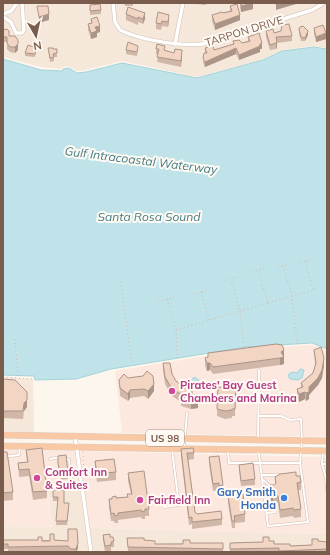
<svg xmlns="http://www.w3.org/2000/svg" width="330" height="555" viewBox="0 0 330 555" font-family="Mulish,sans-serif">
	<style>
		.residential { fill: #f5e8da }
		.commercial { fill: #fde8e0 }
		.water { fill: #bfe3e8; stroke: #a5d3da }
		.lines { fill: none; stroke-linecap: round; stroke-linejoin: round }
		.service-casing { stroke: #d1beb0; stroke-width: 3 }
		.minor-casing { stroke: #d1beb0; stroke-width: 4.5 }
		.trunk-casing { stroke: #dad1cd; stroke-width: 7 }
		.path { stroke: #d9b8a5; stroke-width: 1; stroke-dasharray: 1 3; stroke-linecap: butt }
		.service { stroke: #fff; stroke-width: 2 }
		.minor { stroke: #fff; stroke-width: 3.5 }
		.trunk { stroke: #f9c8a4; stroke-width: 6 }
		.wall { fill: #d1b7a8 }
		.shaded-wall { fill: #aa9588 }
		.building { fill: #f3d5c3; stroke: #aa9588 }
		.hotel-dot { fill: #d1479c; stroke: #fffaf3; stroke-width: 1.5 }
		.shop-dot { fill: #3f7fe0; stroke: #fffaf3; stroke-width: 1.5 }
		.labels { text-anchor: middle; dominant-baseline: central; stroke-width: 4; stroke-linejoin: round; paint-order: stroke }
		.shield { fill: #fffaf3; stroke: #a28b7f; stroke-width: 1 }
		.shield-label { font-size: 10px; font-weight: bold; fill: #7a5c4d }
		.street-label { font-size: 11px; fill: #7a5c4d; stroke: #fffaf3 }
		.hotel-label { font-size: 11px; font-weight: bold; fill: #b23c85; stroke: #fffaf3; text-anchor: start }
		.shop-label { font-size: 11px; font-weight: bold; fill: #366cbe; stroke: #fffaf3; text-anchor: end }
		.water-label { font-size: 12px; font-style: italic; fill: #437c86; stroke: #fffaf3 }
	</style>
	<rect width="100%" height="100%" fill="#fdf6ec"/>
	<g class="residential">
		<polygon points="3,3 327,3 327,48 314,46 282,50 262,60 197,77 122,61 85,70 77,71 69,66 63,67 61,69 41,67 3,57"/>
		<polygon points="3,377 33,379 34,432 3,431"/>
		<polygon points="48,491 80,491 89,552 3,552 3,526 53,527"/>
		<polygon points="90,528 327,534 327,552 93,552"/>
	</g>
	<g class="commercial">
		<polygon points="312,345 327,351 327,437 122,433 115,371 247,349"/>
		<polygon points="3,450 75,451 80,491 48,491 53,527 3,526"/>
		<polygon points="79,451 327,457 327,534 90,528"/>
	</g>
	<g class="water">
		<polygon points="314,47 327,49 327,349 312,343 246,347 111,369 76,379 35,380 34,376 3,375 3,59 41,70 63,71 63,69 69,68 77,73 86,72 122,63 197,78 263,60 282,51"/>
		<polygon points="300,369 304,370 302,378 298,380 290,379 288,375 290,373 294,372 297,373"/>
		<polygon points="194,377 199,380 198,384 191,388 183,384 184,380 189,382"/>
	</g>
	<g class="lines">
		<defs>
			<g id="service">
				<polyline points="258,439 259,370"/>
				<polyline points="184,447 187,413"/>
				<polyline points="228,451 229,463 300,463"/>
				<polyline points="257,451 259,455 268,526 308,522 300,463 302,440 301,419 290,420 281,416 259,416"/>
				<polyline points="323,452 322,464 327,464"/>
				<polyline points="3,457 19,455 20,447"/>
				<polyline points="64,457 69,460 72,484"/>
				<polyline points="50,459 60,457"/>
				<polyline points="322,464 326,478 327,490"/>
				<polyline points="262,475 280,475"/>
				<polyline points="262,479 270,486"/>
				<polyline points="164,507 179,505 172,450"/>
				<polyline points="267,513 275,512 274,504"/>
			</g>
			<g id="minor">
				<path d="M113 3 115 22 120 30C140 40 186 48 208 43L312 10 324 3"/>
				<polyline points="3,14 11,11 17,3"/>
				<polyline points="3,17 11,22 16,33 22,33 24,30 22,3"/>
				<polyline points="175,44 183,3"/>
				<polyline points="75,436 91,552"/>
			</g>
			<g id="trunk">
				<polyline points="3,435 327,441"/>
				<polyline points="3,446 327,451"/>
			</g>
		</defs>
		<use href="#service" class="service-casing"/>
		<use href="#minor" class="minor-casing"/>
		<use href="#trunk" class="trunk-casing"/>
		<g class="path">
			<polyline points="305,261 313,290"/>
			<polyline points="300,263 310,260"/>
			<polyline points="278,267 289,264"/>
			<polyline points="252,272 264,268"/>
			<polyline points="225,281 238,277"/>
			<polyline points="121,282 132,365"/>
			<polyline points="201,292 209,320"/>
			<polyline points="194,294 209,290"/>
			<polyline points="167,299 176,330 177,358"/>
			<polyline points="158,302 175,297"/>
			<polyline points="268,303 292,296 283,265"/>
			<polyline points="176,330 240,311 231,279"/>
			<polyline points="15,339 18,378"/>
			<polyline points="297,344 292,296 318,289"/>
			<polyline points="244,347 240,311 268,303 258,270"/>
			<polyline points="3,377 33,379"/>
			<polyline points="83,452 84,471"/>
		</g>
		<use href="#service" class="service"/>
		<use href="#minor" class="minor"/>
		<use href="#trunk" class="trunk"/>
	</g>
	<g class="wall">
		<polygon points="124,3 133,3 133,6 125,6"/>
		<polygon points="195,3 206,3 206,5 195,4"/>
		<polygon points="240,3 253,9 241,12 240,8"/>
		<polygon points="90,5 101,10 101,14 90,15"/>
		<polygon points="230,6 240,20 215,30 212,21 212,15 223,13 230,11"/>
		<polygon points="128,7 145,19 143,24 138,22 138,25 126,20 126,14"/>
		<polygon points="158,12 169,20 168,27 162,26 161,30 156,29 156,23"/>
		<polygon points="91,19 100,32 97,33 97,37 91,39 88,30 88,24 91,23"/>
		<polygon points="314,28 326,39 316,42 314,34"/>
		<polygon points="299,29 308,35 305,41 301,41 299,33"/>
		<polygon points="3,30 9,36 18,50 15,53 10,52 7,49 7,42 3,42"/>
		<polygon points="266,31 274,33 292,36 292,41 277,43 277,47 276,49 270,50 266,37"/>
		<polygon points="248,37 262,49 260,49 260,52 239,60 236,54 205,67 203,63 204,53 205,53 205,48 214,50 233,44 233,41 242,43 248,41"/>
		<polygon points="48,48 53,49 57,53 57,57 54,57 54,61 50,62"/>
		<polygon points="156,49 182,56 181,67 157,62 158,55 156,54"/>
		<polygon points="126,50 138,50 137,56 126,54"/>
		<polygon points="36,51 35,57 25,56 25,53"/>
		<polygon points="284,350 284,364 280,365 213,374 210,370 207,371 205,366 205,358"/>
		<polygon points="314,350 324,365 322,378 318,385 309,395 309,399 306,401 305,399 299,402 297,396 297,389 301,388 301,383 313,373 315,365"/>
		<polygon points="163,363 176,381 192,396 198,408 191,409 181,406 181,402 172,396 165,384 163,370"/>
		<polygon points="128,378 154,391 148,399 144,396 130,398 128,401 120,396 119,380"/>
		<polygon points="3,379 27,392 27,407 24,411 23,419 3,418"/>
		<polygon points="218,387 236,388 235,416 232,416 232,418 225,419 217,416"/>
		<polygon points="181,449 194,453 194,459 188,460 195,512 197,514 222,519 222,525 192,529 192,524 189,525 181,456"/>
		<polygon points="26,450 47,491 47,498 33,500 29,476 19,477 18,463 27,462"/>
		<polygon points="3,452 13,492 13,500 3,501"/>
		<polygon points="58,456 68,473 68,479 61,480 58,469"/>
		<polygon points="209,457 223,485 223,493 219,493 219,490 213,491 209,464"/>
		<polygon points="95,461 116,472 116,480 97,482 95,468"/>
		<polygon points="239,465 255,479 255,485 241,486 239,470"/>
		<polygon points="128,473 149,509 149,516 145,516 145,519 142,519 141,517 118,520 118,523 115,523 114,521 111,521 109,507 109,499 112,499 112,497 116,498 127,497 131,494 128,481"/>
		<polygon points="296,476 301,482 301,490 298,490 301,509 301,517 294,518 293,516 280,518 278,503 273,502 271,504 270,492 270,485 274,485 275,484 275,477"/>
		<polygon points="53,490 64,503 69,507 67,525 56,525 58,501 53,501"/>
		<polygon points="228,496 245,514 245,522 235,523 235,528 232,528 228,503"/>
		<polygon points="103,535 110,537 114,541 114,547 111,547 111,551 105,552 103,540"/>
		<polygon points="127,538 144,540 155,544 223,543 223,552 128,551"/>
		<polygon points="3,540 54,540 78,548 77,552 69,552 68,551 8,551 8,549 3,549"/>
		<polygon points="269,541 274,544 290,546 312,545 318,541 327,542 327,552 230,552 230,543 263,542"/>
	</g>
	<g class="shaded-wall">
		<polygon points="253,3 253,9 241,12 241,6"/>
		<polygon points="282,3 296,3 296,4 276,10 276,5"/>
		<polygon points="145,13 145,19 143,24 143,19"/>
		<polygon points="49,14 49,20 39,23 39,17"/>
		<polygon points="169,15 169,20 168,27 168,22"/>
		<polygon points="240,15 240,20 215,30 215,24"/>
		<polygon points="100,26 100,32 97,33 97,37 91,39 91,33 95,27"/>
		<polygon points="308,31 308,35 305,41 305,38"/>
		<polygon points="326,33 326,39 316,42 316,37"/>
		<polygon points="18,40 18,50 15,53 15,47"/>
		<polygon points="277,42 277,47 276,49 276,43"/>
		<polygon points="262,43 262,49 260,49 260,52 239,60 239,55"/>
		<polygon points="236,48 236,54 205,67 205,62"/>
		<polygon points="182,50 182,56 181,67 181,61"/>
		<polygon points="284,350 284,364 280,365 280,358 281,352"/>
		<polygon points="324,358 324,365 322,378 318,385 309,395 309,399 306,401 306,393"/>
		<polygon points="207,363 210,363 210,370 207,371"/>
		<polygon points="154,384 154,391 148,399 148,391"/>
		<polygon points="130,390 130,398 128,401 128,394"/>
		<polygon points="305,392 305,399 299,402 299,394"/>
		<polygon points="192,398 198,400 198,408 191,409 191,402"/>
		<polygon points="27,400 27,407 24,411 24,403"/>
		<polygon points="273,494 273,502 271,504 271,497"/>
		<polygon points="78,543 78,548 76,552 76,549"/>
	</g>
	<g class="building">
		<polygon points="241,3 253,3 241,6"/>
		<polygon points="276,3 282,3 276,5"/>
		<polygon points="100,4 101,10 90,11 90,5"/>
		<polygon points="237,4 240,15 215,24 212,15 222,12 223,13 232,11 230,6"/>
		<polygon points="37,6 48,6 49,14 39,17"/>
		<polygon points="128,7 145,13 143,19 138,17 138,19 126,14"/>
		<polygon points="158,12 169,15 168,22 162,21 161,24 156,23"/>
		<polygon points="97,17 100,26 95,27 97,31 91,33 88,24 92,23 91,19"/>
		<polygon points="289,24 292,36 276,37 277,42 276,43 270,45 266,31 273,29 274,33 281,31 282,25"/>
		<polygon points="323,25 326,33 316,37 314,28"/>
		<polygon points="303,26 308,31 305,38 301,37 299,29 300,27"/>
		<polygon points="7,29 9,31 9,36 15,36 18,40 18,44 15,47 10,47 7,43 7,37 3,37 3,30"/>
		<polygon points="259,33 262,43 260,44 260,46 239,55 236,48 205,62 203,58 204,53 207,53 205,48 213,46 214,50 234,44 233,41 239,40 242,43 250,41 248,37"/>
		<polygon points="128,42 138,46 137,52 126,50"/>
		<polygon points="157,44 165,46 164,50 167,51 174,53 175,49 182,50 181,61 157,57 159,49 156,49"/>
		<polygon points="28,45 36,48 35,54 25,53"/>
		<polygon points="48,48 53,48 53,49 57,49 57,53 53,54 54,57 50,58"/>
		<polygon points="276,344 282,345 284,350 281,352 284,357 280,358 213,367 210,363 207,363 205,358 208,357 208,353"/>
		<polygon points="321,347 324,358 322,370 318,378 309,387 309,392 306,393 305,392 299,394 297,389 303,387 301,383 313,373 316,363 314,350"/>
		<polygon points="163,363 170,363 172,374 176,381 183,387 192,391 192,396 197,395 198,400 191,402 181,399 186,397 172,389 165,377"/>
		<polygon points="147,371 153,376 154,384 148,391 144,389 130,390 128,394 120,388 119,380 124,374 128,378 143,376"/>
		<polygon points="3,379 15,380 27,392 27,400 24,403 23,411 3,411"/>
		<polygon points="218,387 236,388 235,409 232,409 232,410 225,411 217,409"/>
		<polygon points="42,448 47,491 33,492 29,469 19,470 18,463 28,462 26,450"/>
		<polygon points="193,448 194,453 187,453 195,512 197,514 221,511 222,519 192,522 192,517 189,518 181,449"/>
		<polygon points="3,452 7,452 13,492 3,493"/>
		<polygon points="66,455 68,473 61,474 58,464 58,456"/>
		<polygon points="219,456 223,485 219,486 219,483 213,484 209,457"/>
		<polygon points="114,459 116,472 97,474 95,461"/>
		<polygon points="253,463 255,479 241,481 239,465"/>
		<polygon points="144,471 149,509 145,509 145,511 142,512 141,510 118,513 118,515 115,516 114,513 111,514 109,499 112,499 112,497 116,496 116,498 128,497 127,494 132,494 128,473"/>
		<polygon points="296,472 296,476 300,476 301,482 297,483 301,509 294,510 293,508 280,510 278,496 273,494 271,497 270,485 274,485 276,483 275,477 280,474"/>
		<polygon points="53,490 64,490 64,503 69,503 67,521 56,521 58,497 53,497"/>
		<polygon points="243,494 245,514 234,516 235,521 232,521 228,496"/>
		<polygon points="68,529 77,529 78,543 76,549 71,549 68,546 8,547 8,544 3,544 3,540 38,540 38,537 42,537 42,541 50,541 50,534 54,534 54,540 68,541"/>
		<polygon points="110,534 110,537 113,537 114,541 111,542 111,545 105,546 103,535"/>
		<polygon points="263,537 269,537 269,541 274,541 274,544 290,544 290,546 312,545 312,539 318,539 318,541 327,542 327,549 279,551 279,548 230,549 230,543 263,542"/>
		<polygon points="127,538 144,538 144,540 155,541 155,544 183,544 183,540 190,540 190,543 223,543 223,549 128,547"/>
	</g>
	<g class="hotel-dot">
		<circle cx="172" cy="391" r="4"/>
		<circle cx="37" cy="478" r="4"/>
		<circle cx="140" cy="500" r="4"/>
	</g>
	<circle class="shop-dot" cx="284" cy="498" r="4"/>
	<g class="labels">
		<rect class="shield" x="146" y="430" width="38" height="16" rx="3"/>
		<g class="shield-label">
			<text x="165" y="438">US 98</text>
		</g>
		<g class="street-label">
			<text transform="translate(244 31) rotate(-17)">TARPON DRIVE</text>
		</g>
		<g class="hotel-label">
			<text x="180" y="385">Pirates' Bay Guest<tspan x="180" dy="13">Chambers and Marina</tspan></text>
			<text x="45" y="472">Comfort Inn<tspan x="45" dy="13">&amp; Suites</tspan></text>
			<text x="148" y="500">Fairfield Inn</text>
		</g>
		<g class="shop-label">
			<text x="276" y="492">Gary Smith<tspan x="276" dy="13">Honda</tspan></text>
		</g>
		<g class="water-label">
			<text transform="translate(141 160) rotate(7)">Gulf Intracoastal Waterway</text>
			<text x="149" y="216">Santa Rosa Sound</text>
		</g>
	</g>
	<rect width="330" height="555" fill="none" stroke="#7a5c4d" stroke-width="8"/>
	<g transform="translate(36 36) rotate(171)" stroke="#fffaf3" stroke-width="3" paint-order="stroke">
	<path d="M0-3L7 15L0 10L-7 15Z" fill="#7a5c4d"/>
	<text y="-6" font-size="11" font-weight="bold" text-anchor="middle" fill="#7a5c4d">N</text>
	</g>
</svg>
